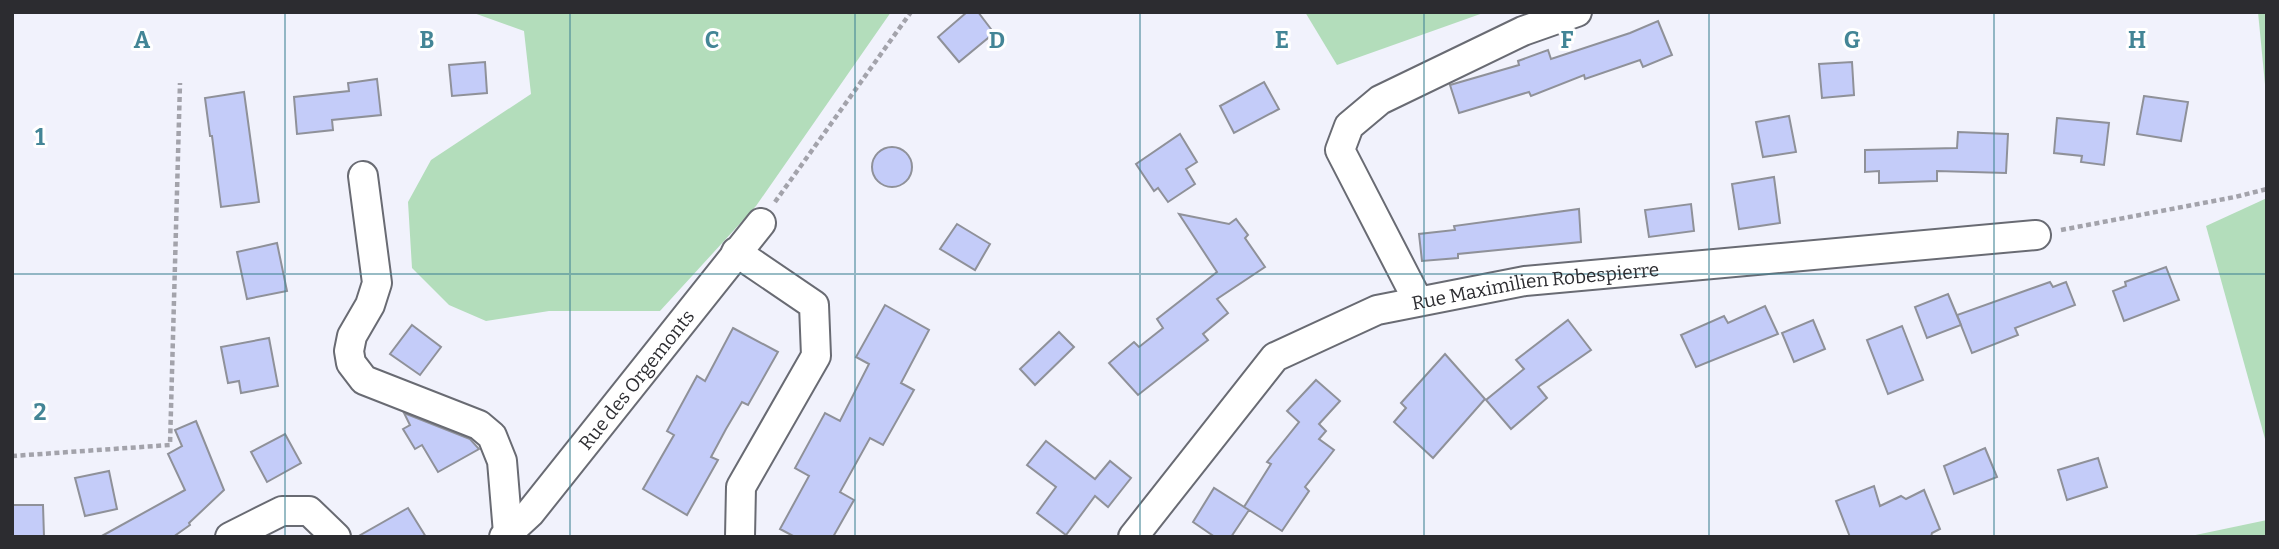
<svg xmlns="http://www.w3.org/2000/svg" width="2279" height="549" viewBox="0 0 2279 549" font-family="Bitter,serif">
	<style>
		.green { fill: #b3ddbb }
		.building { fill: #c4ccf9; stroke: #8f9199; stroke-width: 2 }
		.lines { fill: none; stroke-linecap: round; stroke-linejoin: round }
		.minor-casing { stroke: #696b73; stroke-width: 32 }
		.path { stroke: #a3a3ab; stroke-width: 4.5; stroke-dasharray: 5 3.5; stroke-linecap: butt }
		.minor { stroke: #fff; stroke-width: 28 }
		.grid { fill: none; stroke: #438596; stroke-width: 2; stroke-opacity: 0.55 }
		.labels { text-anchor: middle; dominant-baseline: central; stroke-width: 6; stroke-linejoin: round; paint-order: stroke }
		.street-label { font-size: 19px; fill: #2c2c30; stroke: #fff }
		.grid-label { font-size: 23px; text-anchor: middle; font-weight: bold; fill: #438596; stroke: #fff; stroke-width: 6; stroke-linejoin: round; paint-order: stroke }
	</style>
	<rect width="100%" height="100%" fill="#f1f2fc"/>
	<g class="green">
		<polygon points="471,12 891,12 756,206 660,311 549,311 486,321 449,305 412,268 408,202 431,160 531,94 524,31"/>
		<polygon points="1305,12 1486,12 1337,65"/>
		<polygon points="2258,12 2267,12 2267,105"/>
		<polygon points="2267,198 2267,446 2206,226"/>
		<polygon points="2267,520 2267,537 2186,537"/>
	</g>
	<g class="building">
		<polygon points="967,12 978,12 994,33 959,62 938,37"/>
		<polygon points="1658,21 1672,55 1643,67 1640,60 1585,79 1584,75 1531,96 1529,92 1459,113 1450,85 1519,65 1518,61 1548,50 1551,59 1630,33"/>
		<polygon points="485,62 487,93 452,96 449,65"/>
		<polygon points="1852,62 1854,95 1822,98 1819,64"/>
		<polygon points="377,79 381,115 332,120 333,130 297,134 294,97 349,91 348,83"/>
		<polygon points="1264,82 1279,109 1234,133 1220,106"/>
		<polygon points="244,92 259,202 221,207 212,136 210,136 205,98"/>
		<polygon points="2144,96 2188,102 2181,141 2137,134"/>
		<polygon points="1789,116 1796,152 1763,157 1756,122"/>
		<polygon points="2057,118 2109,123 2104,165 2081,162 2082,156 2054,153"/>
		<polygon points="1958,132 2008,134 2006,173 1937,171 1937,181 1879,183 1879,171 1865,172 1865,150 1957,148"/>
		<polygon points="1180,134 1197,162 1186,169 1195,184 1168,202 1158,188 1154,191 1136,164"/>
		<circle cx="892" cy="167" r="20"/>
		<polygon points="1774,177 1780,223 1739,229 1732,184"/>
		<polygon points="1691,204 1694,231 1649,237 1645,210"/>
		<polygon points="1579,209 1581,242 1458,254 1458,258 1422,261 1419,234 1455,230 1454,226"/>
		<polygon points="1179,214 1229,224 1236,219 1248,235 1245,238 1265,267 1217,299 1228,313 1203,334 1208,340 1138,395 1109,363 1134,342 1139,347 1163,328 1157,319 1217,272"/>
		<polygon points="957,224 990,244 975,270 940,249"/>
		<polygon points="277,243 287,291 247,299 237,252"/>
		<polygon points="2166,267 2179,300 2124,321 2113,291 2126,286 2125,282"/>
		<polygon points="2050,282 2053,287 2066,282 2075,305 2015,328 2018,335 1972,353 1957,315"/>
		<polygon points="1948,294 1961,325 1927,338 1915,307"/>
		<polygon points="885,305 929,330 901,383 914,390 883,445 870,438 840,492 854,500 833,537 795,537 780,529 809,476 795,468 825,413 840,421 869,364 856,357"/>
		<polygon points="1765,306 1778,334 1696,367 1681,335 1724,316 1728,323"/>
		<polygon points="1568,320 1591,350 1538,387 1547,398 1511,429 1486,400 1524,369 1516,360"/>
		<polygon points="1813,320 1825,349 1794,362 1782,333"/>
		<polygon points="412,325 441,347 420,375 390,354"/>
		<polygon points="1902,326 1923,380 1888,394 1867,340"/>
		<polygon points="733,328 778,352 748,405 742,402 726,429 711,457 718,460 687,515 643,489 674,435 667,431 697,376 705,381"/>
		<polygon points="1059,332 1074,347 1035,385 1020,369"/>
		<polygon points="269,338 278,386 241,393 239,381 228,383 221,347"/>
		<polygon points="1445,354 1485,399 1433,458 1394,422 1406,408 1401,403"/>
		<polygon points="1316,380 1340,401 1319,424 1326,431 1319,439 1334,450 1305,487 1309,491 1282,531 1249,510 1231,537 1215,537 1193,522 1214,488 1249,510 1244,507 1271,464 1267,462 1299,422 1287,411"/>
		<polygon points="404,413 470,439 479,449 438,472 422,445 415,449 403,429 410,425"/>
		<polygon points="196,421 224,490 189,523 190,525 173,537 100,537 185,490 168,454 182,446 175,430"/>
		<polygon points="285,434 301,463 267,482 251,452"/>
		<polygon points="1046,441 1095,479 1110,461 1131,478 1108,507 1095,496 1066,535 1037,513 1056,487 1027,465"/>
		<polygon points="1985,448 1997,477 1954,494 1944,466"/>
		<polygon points="2098,458 2107,487 2067,500 2058,470"/>
		<polygon points="109,471 117,509 85,516 75,478"/>
		<polygon points="1874,486 1880,506 1901,496 1906,499 1924,490 1940,529 1932,533 1931,537 1850,537 1836,501"/>
		<polygon points="12,505 43,505 44,537 12,537"/>
		<polygon points="408,508 426,537 357,537"/>
	</g>
	<g class="lines">
		<defs>
			<g id="minor">
				<polyline points="363,176 377,283 370,305 352,336 349,351 351,363 364,380 479,425 492,436 502,461 508,533"/>
				<polyline points="736,252 814,305 816,356 741,487 740,537"/>
				<polyline points="1418,301 1340,150 1349,126 1380,100 1523,31 1577,12"/>
				<polyline points="230,537 282,511 309,511 336,537"/>
				<path id="s1" d="M504 537 530 513 761 223"/>
				<path id="s2" d="M1133 537 1275 357 1377 310 1525 281 2036 235"/>
			</g>
		</defs>
		<use href="#minor" class="minor-casing"/>
		<g class="path">
			<polyline points="775,202 911,12"/>
			<polyline points="2061,230 2235,197 2267,189"/>
			<polyline points="12,456 170,445 180,83"/>
		</g>
		<use href="#minor" class="minor"/>
	</g>
	<path class="grid" d="M285 12V537M570 12V537M855 12V537M1140 12V537M1424 12V537M1709 12V537M1994 12V537M12 274H2267"/>
	<g class="labels">
		<g class="street-label">
			<text stroke="none"><textPath href="#s2" startOffset="502">Rue Maximilien Robespierre</textPath></text>
			<text stroke="none"><textPath href="#s1" startOffset="206">Rue des Orgemonts</textPath></text>
		</g>
	</g>
	<g class="grid-label">
		<text x="142" y="48">A</text>
		<text x="427" y="48">B</text>
		<text x="712" y="48">C</text>
		<text x="997" y="48">D</text>
		<text x="1282" y="48">E</text>
		<text x="1567" y="48">F</text>
		<text x="1852" y="48">G</text>
		<text x="2137" y="48">H</text>
		<text x="40" y="145">1</text>
		<text x="40" y="420">2</text>
	</g>
	<rect width="2279" height="549" fill="none" stroke="#2c2c30" stroke-width="28"/>
</svg>
